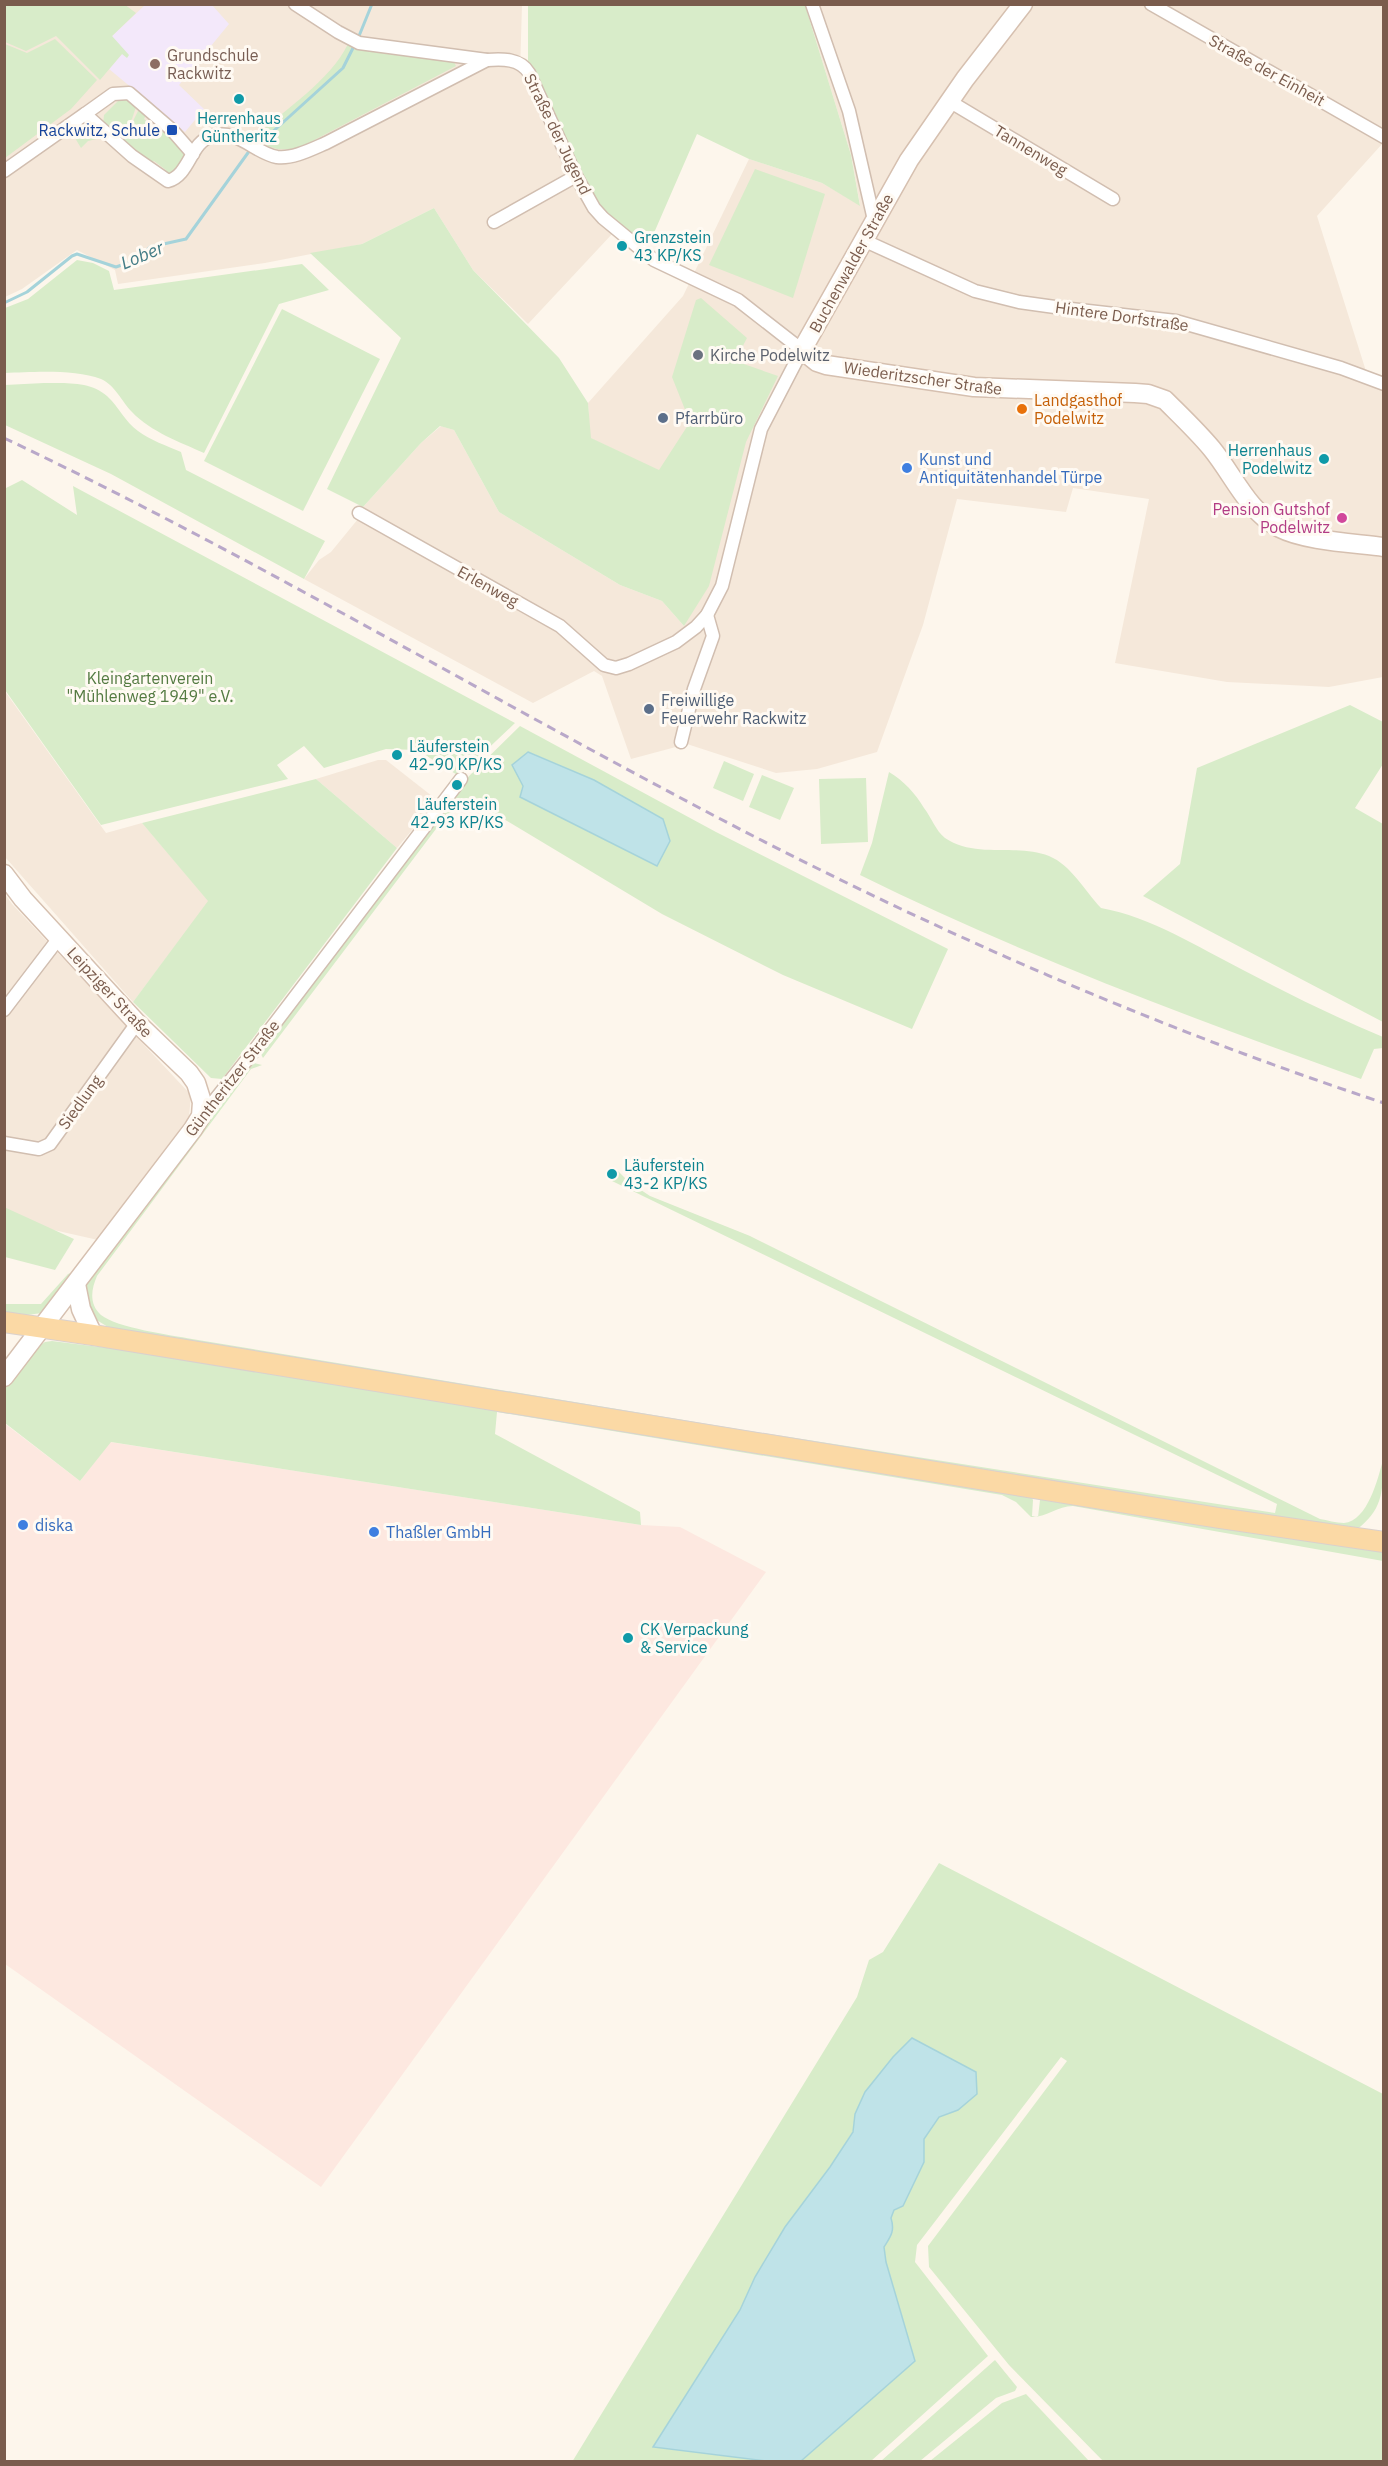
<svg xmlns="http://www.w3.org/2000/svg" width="1388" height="2466" viewBox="0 0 1388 2466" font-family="'IBM Plex Sans',sans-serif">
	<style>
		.residential { fill: #f5e8da }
		.commercial { fill: #fde8e0 }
		.education { fill: #f3e8fa }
		.green { fill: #d8ecc9; fill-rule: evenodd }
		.water { fill: #bfe3e8; stroke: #a5d3da; stroke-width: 1.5 }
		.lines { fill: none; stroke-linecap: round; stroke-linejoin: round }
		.stream { stroke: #a5d3da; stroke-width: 3 }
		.street-casing { stroke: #d1beb0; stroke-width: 15 }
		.secondary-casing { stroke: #d6c0b0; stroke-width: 21 }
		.primary-casing { stroke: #dad1cd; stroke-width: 22 }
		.street { stroke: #fff; stroke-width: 12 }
		.secondary { stroke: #fff; stroke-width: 18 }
		.primary { stroke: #fbd9a5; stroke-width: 20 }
		.rail { stroke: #b9a8c9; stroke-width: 3; stroke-dasharray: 9 6; stroke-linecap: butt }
		.education-dot { fill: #8d6e63; stroke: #fffaf3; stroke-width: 2 }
		.culture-dot { fill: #0f9aa8; stroke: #fffaf3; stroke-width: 2 }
		.transit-dot { fill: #1a4fb4; stroke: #fffaf3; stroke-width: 2 }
		.worship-dot { fill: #6b7280; stroke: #fffaf3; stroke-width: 2 }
		.food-dot { fill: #e8710a; stroke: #fffaf3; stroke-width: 2 }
		.service-dot { fill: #5c6f8a; stroke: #fffaf3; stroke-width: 2 }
		.shop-dot { fill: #3f7fe0; stroke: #fffaf3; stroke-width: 2 }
		.hotel-dot { fill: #d1479c; stroke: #fffaf3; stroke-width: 2 }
		.labels { text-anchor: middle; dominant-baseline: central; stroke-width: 6; stroke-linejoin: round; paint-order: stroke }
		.education-label { font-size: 16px; fill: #785e54; stroke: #fffaf3; text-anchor: start }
		.street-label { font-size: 16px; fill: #7a5c4d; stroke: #fffaf3 }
		.culture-label { font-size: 16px; fill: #0d838f; stroke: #fffaf3; text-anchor: start }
		.transit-label { font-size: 16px; fill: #164399; stroke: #fffaf3; text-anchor: end }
		.worship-label { font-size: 16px; fill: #5b616d; stroke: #fffaf3; text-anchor: start }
		.food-label { font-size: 16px; fill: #c56008; stroke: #fffaf3; text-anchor: start }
		.service-label { font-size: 16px; fill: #4e5e75; stroke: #fffaf3; text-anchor: start }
		.shop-label { font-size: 16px; fill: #366cbe; stroke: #fffaf3; text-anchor: start }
		.hotel-label { font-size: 16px; fill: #b23c85; stroke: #fffaf3; text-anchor: end }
		.park-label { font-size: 16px; fill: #537a41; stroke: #fffaf3 }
		.water-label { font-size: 18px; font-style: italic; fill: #437c86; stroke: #fffaf3 }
	</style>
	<rect width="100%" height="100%" fill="#fdf6ec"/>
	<g class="residential">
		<polygon points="4,5 522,5 520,72 572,185 599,222 613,233 528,324 473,270 434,208 362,244 265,263 118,284 115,270 77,250 22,289 5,297"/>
		<polygon points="805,5 1383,5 1383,143 1317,216 1365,368 1367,382 1383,391 1383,677 1329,687 1227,682 1115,663 1149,499 1073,488 1066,512 957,499 923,625 877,752 817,769 776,773 687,744 631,759 602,676 594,671 533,703 304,579 319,560 331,552 358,519 363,507 421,443 441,426 454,430 499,512 620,585 662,601 684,626 659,471 590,438 588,403 683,296 749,159 822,183 860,205 851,155"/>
		<polygon points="4,690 106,833 142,823 209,901 133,1002 5,857"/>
		<polygon points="378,760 386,760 437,800 397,848 316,779"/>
		<polygon points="4,893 12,904 191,1095 189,1117 98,1240 5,1219"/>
	</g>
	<polygon class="commercial" points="4,1423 80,1481 110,1442 641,1525 680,1527 766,1572 321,2187 5,1964"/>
	<polygon class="education" points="145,5 212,5 229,24 179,85 204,109 185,132 109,69 122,54 112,36"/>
	<g class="green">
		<polygon points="124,4 136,13 112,36 129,55 127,58 122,54 100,80 56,36 26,51 5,42 5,5"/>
		<polygon points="528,5 805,5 851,155 860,206 822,183 749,159 697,134 647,249 596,202 528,67"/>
		<polygon points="55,39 97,80 71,109 5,158 5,44 27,53"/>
		<path d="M348 44C383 52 419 52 454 62L456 66 301 147C280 151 272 151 255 137 285 109 330 81 348 44Z"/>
		<polygon points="120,99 130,101 136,107 132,119 122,130 109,131 103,124 104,115"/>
		<path d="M139 109 146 115 144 119 153 126 157 123C164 129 186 148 184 158 183 164 176 170 173 175L164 174 166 170 154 161 150 164 118 135 129 129Z"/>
		<polygon points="88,128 101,138 88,141 81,148 72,133 79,129"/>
		<polygon points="755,169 825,194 793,298 709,265"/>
		<polygon points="434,208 473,270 559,358 588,403 591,438 659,470 690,422 672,377 696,300 701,298 747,338 735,361 778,376 746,442 709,586 684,626 662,601 620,585 499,512 454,430 440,426 421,443 363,507 327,489 401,338 310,253 362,244"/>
		<path d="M77 260 93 263 109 271 114 290 302 264 329 290 279 304 204 453C180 442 151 432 132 412 122 402 115 385 101 379 75 369 32 372 5 373V308L28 299Z"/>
		<polygon points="282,309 380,359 303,511 204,461"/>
		<path d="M44 383C64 383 91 381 107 396 119 407 125 422 138 431 150 440 167 446 181 452L186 470 325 541 304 579 111 474 5 425V385Z"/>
		<polygon points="22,480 77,515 73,486 515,723 459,776 417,750 386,749 324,768 304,746 277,765 288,779 101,825 5,690 4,489"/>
		<polygon points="1350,705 1383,722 1383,764 1355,808 1383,824 1383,1022 1143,896 1180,864 1197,768"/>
		<path d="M520 726 716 832 948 949 912 1029 783 975 662 914 482 806 467 804 445 817 263 1058 260 1052 463 782ZM529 752 594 780 662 819 670 841 657 866 520 797Z"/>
		<polygon points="724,761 754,774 743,801 713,788"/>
		<path d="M889 772C904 781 915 793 924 808 931 817 936 831 945 838 976 859 1016 843 1049 856 1071 865 1085 891 1101 908 1151 917 1198 947 1243 970 1289 994 1335 1017 1383 1037V1048L1374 1049 1361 1079C1191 1018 1022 955 860 875L872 843Z"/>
		<polygon points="762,775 794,788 780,820 749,807"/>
		<polygon points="866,778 868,842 821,844 819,779"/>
		<polygon points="316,779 397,848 222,1079 211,1078 133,1002 208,901 142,823"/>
		<path d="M250 1062 262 1065 251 1069 97 1276C91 1290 89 1304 101 1315 117 1328 171 1335 192 1339L744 1430 1275 1513 1277 1504 612 1181 618 1171 629 1182 650 1196 750 1236 1320 1519C1327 1520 1336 1523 1344 1523 1368 1521 1378 1478 1383 1460 1383 1492 1383 1510 1356 1530L154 1340 108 1327 95 1319 90 1314 85 1282 126 1232Z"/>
		<polygon points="4,1207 74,1239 55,1270 5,1257"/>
		<polygon points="76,1271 42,1313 27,1315 5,1313 4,1304 41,1304 68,1274"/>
		<path d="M52 1341 187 1358 1030 1494 1033 1500 1032 1516 1038 1517 1040 1500 1044 1496 1383 1549V1561L1073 1506C1057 1506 1046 1518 1031 1517L1016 1502 1002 1495 497 1412 495 1434 640 1512 641 1525 111 1442 80 1481 5 1423 4 1388 35 1349 45 1342Z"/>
		<path d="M939 1863 1383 2094V2461H1103L1009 2365 929 2267 928 2246 1067 2061 1061 2057 917 2245 915 2262 988 2356 871 2461H801L915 2361 886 2262 884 2247C891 2236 895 2231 891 2218L894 2210 903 2206 924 2162V2139L939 2117 958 2110 855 2114 853 2131 830 2167 785 2227 755 2277 740 2310 653 2447 767 2461 572 2462 857 1997 869 1960 883 1952Z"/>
		<polygon points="995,2360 1017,2387 1015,2391 996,2398 920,2461 881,2461"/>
		<polygon points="1026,2394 1089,2461 930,2461 1002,2403"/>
	</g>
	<g class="water">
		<polygon points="528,752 594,780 663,819 670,841 657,866 520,797 523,786 512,765"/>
		<path d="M912 2038 976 2072 977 2094 958 2110 939 2117 924 2139V2162L903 2206 894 2210 891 2218C895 2231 891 2236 884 2247L886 2262 915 2361 801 2461H767L653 2447 740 2310 755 2277 785 2227 830 2167 853 2132 855 2114 865 2092 893 2057Z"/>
	</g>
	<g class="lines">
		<g class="stream">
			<polyline points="359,36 372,4"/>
			<polyline points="257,141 268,136 343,68 354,46"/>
			<polyline points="4,303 27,292 72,256 77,254 116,267 136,260 150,247 186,239 250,150"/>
		</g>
		<defs>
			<g id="street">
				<polyline points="295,4 338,32 359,43 487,60"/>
				<polyline points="812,4 849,111 874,220"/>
				<polyline points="1151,4 1384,137"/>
				<polyline points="949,101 1113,199"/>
				<polyline points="85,114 113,94 129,93 172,130 193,154"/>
				<path d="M4 171 85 114 132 156 168 181C190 175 190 142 212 136 238 128 254 153 277 157 293 159 312 149 326 143L487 60C502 59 520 58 529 73L576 176 594 208 603 218 654 260 738 300 802 350 761 429 722 586 707 615 696 627 676 642 629 664 616 668 604 665 560 626 359 513"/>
				<polyline points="494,222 576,176"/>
				<polyline points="863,240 975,291 1019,302 1062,308 1176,321 1341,368 1384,384"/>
				<polyline points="681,742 694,689 713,636 707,615"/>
				<polyline points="4,1010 59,938"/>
				<polyline points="202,1116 250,1056 461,779"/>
				<polyline points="4,1143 39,1149 50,1144 137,1023"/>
			</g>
			<g id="secondary">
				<path d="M1023 4 965 79 909 160 802 350 817 362 826 365 974 387 1135 393 1148 394 1165 400C1181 416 1198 432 1212 449 1234 476 1248 512 1280 528 1305 541 1355 543 1384 547"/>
				<polyline points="4,874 23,899 137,1023 189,1073 196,1083 202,1102 201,1116 193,1129 4,1377"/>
				<polyline points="76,1284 81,1309 93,1335"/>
			</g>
			<polyline id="primary" points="4,1322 93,1335 1219,1518 1384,1542"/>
		</defs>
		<use href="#street" class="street-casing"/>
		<use href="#secondary" class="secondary-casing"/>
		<use href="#primary" class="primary-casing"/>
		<use href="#street" class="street"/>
		<use href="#secondary" class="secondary"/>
		<use href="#primary" class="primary"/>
		<path class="rail" d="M4 438C230 545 444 672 664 789 894 913 1135 1021 1384 1103"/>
	</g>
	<circle class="education-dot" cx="155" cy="64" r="6"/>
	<g class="culture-dot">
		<circle cx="239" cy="99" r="6"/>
		<circle cx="622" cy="246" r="6"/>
		<circle cx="1324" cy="459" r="6"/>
		<circle cx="397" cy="755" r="6"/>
		<circle cx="457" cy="785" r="6"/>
		<circle cx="612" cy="1174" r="6"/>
		<circle cx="628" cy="1638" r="6"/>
	</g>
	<rect class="transit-dot" x="166" y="124" width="12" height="12" rx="3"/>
	<circle class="worship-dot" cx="698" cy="355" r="6"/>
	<circle class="food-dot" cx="1022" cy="409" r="6"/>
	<g class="service-dot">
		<circle cx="663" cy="418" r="6"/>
		<circle cx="649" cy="709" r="6"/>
	</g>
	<g class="shop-dot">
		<circle cx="907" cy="468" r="6"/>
		<circle cx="23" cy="1525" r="6"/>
		<circle cx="374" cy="1532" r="6"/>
	</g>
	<circle class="hotel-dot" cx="1342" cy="518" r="6"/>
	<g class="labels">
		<g class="education-label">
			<text x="167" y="55">Grundschule<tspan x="167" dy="18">Rackwitz</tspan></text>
		</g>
		<g class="street-label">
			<text transform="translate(1267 70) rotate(29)">Straße der Einheit</text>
			<text transform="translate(558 134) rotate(64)">Straße der Jugend</text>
			<text transform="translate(1031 150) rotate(31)">Tannenweg</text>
			<text transform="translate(851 263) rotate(-61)">Buchenwalder Straße</text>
			<text transform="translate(1122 316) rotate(8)">Hintere Dorfstraße</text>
			<text transform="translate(923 378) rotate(8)">Wiederitzscher Straße</text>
			<text transform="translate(488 586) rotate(29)">Erlenweg</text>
			<text transform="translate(110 992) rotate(47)">Leipziger Straße</text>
			<text transform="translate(232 1078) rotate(-52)">Güntheritzer Straße</text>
			<text transform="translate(80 1102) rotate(-54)">Siedlung</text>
		</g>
		<g class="culture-label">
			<text x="239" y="118" text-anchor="middle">Herrenhaus<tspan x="239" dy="18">Güntheritz</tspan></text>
			<text x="634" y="237">Grenzstein<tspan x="634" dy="18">43 KP/KS</tspan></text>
			<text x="1312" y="450" text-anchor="end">Herrenhaus<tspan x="1312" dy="18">Podelwitz</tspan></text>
			<text x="409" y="746">Läuferstein<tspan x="409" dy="18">42-90 KP/KS</tspan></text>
			<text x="457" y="804" text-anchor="middle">Läuferstein<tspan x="457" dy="18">42-93 KP/KS</tspan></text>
			<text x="624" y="1165">Läuferstein<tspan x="624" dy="18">43-2 KP/KS</tspan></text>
			<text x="640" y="1629">CK Verpackung<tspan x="640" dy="18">&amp; Service</tspan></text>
		</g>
		<g class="transit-label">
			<text x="160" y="130">Rackwitz, Schule</text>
		</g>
		<g class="worship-label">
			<text x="710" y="355">Kirche Podelwitz</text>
		</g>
		<g class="food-label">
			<text x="1034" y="400">Landgasthof<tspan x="1034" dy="18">Podelwitz</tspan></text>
		</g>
		<g class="service-label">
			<text x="675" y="418">Pfarrbüro</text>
			<text x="661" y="700">Freiwillige<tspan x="661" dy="18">Feuerwehr Rackwitz</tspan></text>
		</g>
		<g class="shop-label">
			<text x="919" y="459">Kunst und<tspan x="919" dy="18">Antiquitätenhandel Türpe</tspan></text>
			<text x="35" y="1525">diska</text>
			<text x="386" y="1532">Thaßler GmbH</text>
		</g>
		<g class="hotel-label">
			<text x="1330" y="509">Pension Gutshof<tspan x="1330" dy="18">Podelwitz</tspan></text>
		</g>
		<g class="park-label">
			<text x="150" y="678">Kleingartenverein<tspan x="150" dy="18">"Mühlenweg 1949" e.V.</tspan></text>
		</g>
		<g class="water-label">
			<text transform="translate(142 255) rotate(-23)">Lober</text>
		</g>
	</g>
	<rect width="1388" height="2466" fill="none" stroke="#7a5c4d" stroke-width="12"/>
</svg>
